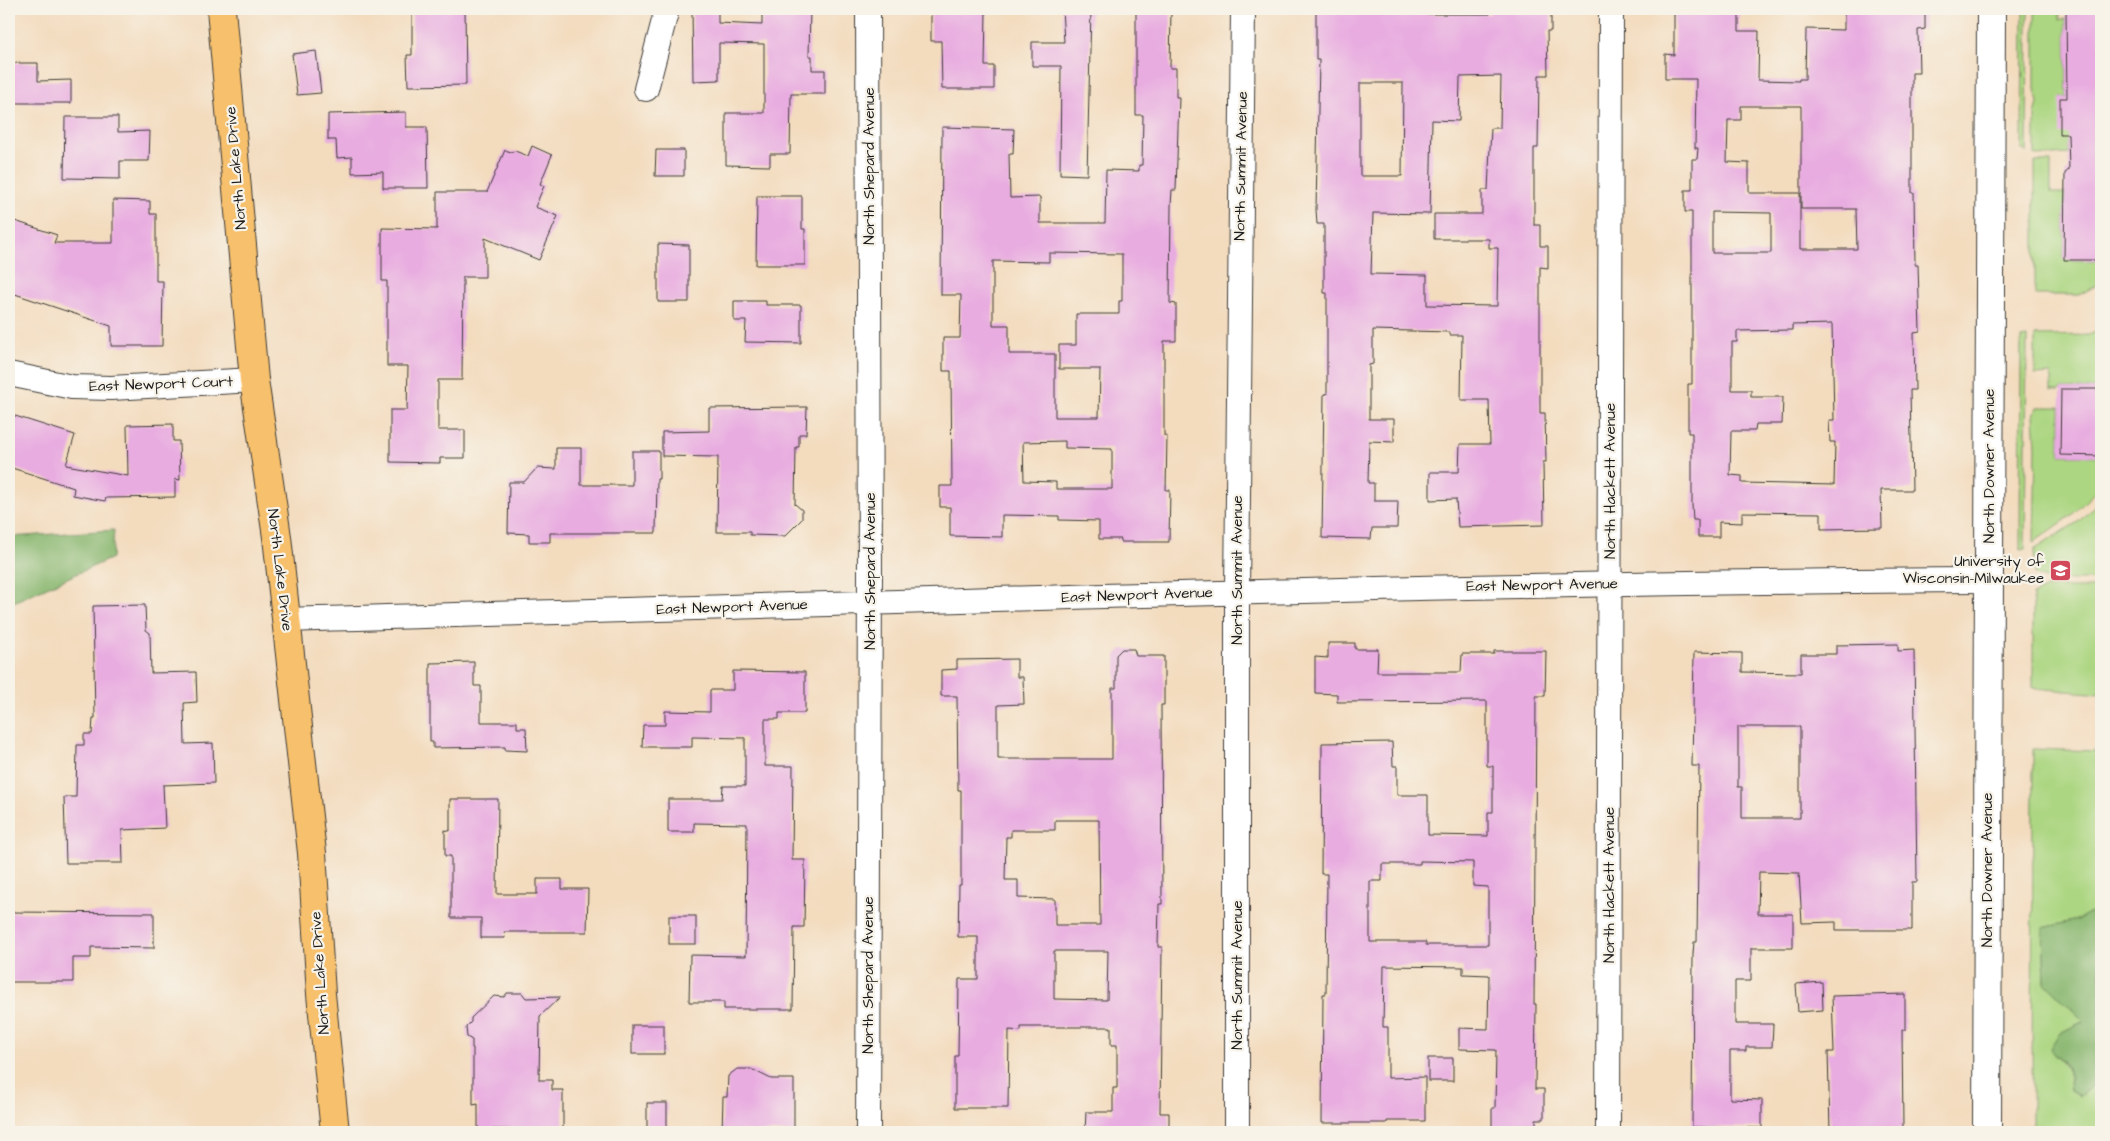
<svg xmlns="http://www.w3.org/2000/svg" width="2110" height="1141" viewBox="0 0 2110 1141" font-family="'Architects Daughter',sans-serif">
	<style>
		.green { fill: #acd681; stroke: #64794e }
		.forest { fill: #89b76f; stroke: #526a46 }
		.building { fill: #e8ace0; fill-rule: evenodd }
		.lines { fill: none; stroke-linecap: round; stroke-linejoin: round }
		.minor-casing { stroke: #3c3934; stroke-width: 26 }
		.tertiary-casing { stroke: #3c3934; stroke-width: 30 }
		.primary-casing { stroke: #3c3934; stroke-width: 30 }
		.minor { stroke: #fff; stroke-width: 24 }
		.tertiary { stroke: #fff; stroke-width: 28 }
		.primary { stroke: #f7c06c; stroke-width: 28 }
		.labels { text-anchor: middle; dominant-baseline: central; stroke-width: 4.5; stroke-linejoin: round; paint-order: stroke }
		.street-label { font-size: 15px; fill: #1c1c1c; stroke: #f7f3e8 }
		.poi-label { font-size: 15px; fill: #1c1c1c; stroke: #f7f3e8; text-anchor: end }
	</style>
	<rect width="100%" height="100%" fill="#f7f3e8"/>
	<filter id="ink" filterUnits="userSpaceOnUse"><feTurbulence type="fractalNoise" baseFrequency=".02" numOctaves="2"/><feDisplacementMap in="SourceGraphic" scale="10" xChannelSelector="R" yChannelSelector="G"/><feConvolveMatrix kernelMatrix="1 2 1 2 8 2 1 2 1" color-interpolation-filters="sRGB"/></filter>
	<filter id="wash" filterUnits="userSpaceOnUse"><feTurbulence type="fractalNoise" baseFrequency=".0096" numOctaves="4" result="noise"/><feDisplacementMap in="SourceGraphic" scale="20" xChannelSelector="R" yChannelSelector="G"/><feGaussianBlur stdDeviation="1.12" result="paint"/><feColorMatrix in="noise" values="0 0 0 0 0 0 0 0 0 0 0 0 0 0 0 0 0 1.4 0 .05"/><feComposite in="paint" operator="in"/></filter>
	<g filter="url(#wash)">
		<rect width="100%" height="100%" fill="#f3dbbe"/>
		<g class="green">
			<polygon points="2023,9 2028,9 2027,153 2022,149"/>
			<polygon points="2035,9 2060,9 2060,19 2066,19 2067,98 2061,98 2069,134 2069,154 2035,156 2035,114 2038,103 2035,89"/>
			<polygon points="2035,162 2051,162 2051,193 2065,193 2064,258 2069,260 2101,260 2101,283 2079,295 2035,295"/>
			<polygon points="2101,329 2101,389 2061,389 2060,391 2051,391 2051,374 2035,375 2035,336 2089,335"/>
			<polygon points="2027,337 2025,549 2020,550 2021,338"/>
			<polygon points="2037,407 2060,407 2060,455 2101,456 2101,486 2071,516 2034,542 2036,448 2034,415"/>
			<polygon points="2101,499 2101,580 2049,580 2035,575 2034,550 2079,521"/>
			<polygon points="2046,588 2101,588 2101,694 2033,688 2033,595"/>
			<path d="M2033 749 2101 751V906L2077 920 2043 928 2045 983 2084 1021 2060 1033 2054 1055C2067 1064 2070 1075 2071 1091L2079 1096 2101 1078V1132H2032Z"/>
		</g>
		<g class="forest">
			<polygon points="114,530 112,558 9,604 9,537"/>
			<path d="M2101 906V1078L2080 1096 2071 1091C2070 1080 2070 1068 2061 1060 2055 1055 2053 1054 2050 1047L2060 1033 2084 1021 2045 983 2043 928 2077 920Z"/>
		</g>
		<g id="blocks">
			<g class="building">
				<polygon points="412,9 465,9 466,85 408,86 407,55 412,55"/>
				<polygon points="692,9 718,9 718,23 762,25 762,9 810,9 809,56 812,56 812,70 825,70 825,94 791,94 790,154 770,154 770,166 726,165 726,113 764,113 764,44 719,43 719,80 693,81"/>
				<polygon points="1062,9 1091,9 1087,175 1060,174 1061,66 1032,66 1032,42 1064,42"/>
				<path d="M1136 9H1171L1170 68H1176V97H1179L1176 190H1172L1171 205 1170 303 1176 304V341H1164V436H1167L1166 490H1170L1169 542H1121V539H1099V521L1059 520V516L1002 515V537L950 536V507H940V486H952L951 371H943V338H960L961 295H941L942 127 1014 129 1013 154H1009L1010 198 1040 197V223H1105L1106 170 1139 171V165H1142L1143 115H1136ZM1049 253 1122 254V301H1119V314H1076V345H1059V369H1100L1099 417H1055V354H1009V325H993V261L1049 262ZM1065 441V448L1112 449V489H1056V482L1024 481 1023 442Z"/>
				<path d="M1316 9H1427V14H1490V9H1551V31H1547L1548 75H1539L1538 148H1534V225H1540V246H1548V268L1540 267V413H1545L1546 462H1543L1544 525 1458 527 1456 499 1430 500V472H1459L1460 444H1490L1489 400H1461L1462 335H1450V332L1373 330V364L1369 365V419H1394V442L1369 441 1368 483H1374V501H1398L1397 528H1372L1371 539 1322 538 1324 394H1327V293H1324V224H1317L1316 209 1319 60H1316ZM1501 76 1500 128H1491L1488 190H1482V214H1434V239H1489V248H1498L1497 306 1427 305V275L1371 274 1373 213 1430 214 1432 120 1459 121 1460 77ZM1360 83H1403L1402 176H1360Z"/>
				<path d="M1674 9H1739V31H1759L1758 80 1799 81V79H1805L1806 29 1844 30V9H1925V29L1918 30 1919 73H1912V193H1914L1915 265H1918L1920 332 1914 333 1915 390H1910L1912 490H1881L1882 528 1821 529V513L1742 512V523L1719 522V537H1698V520H1693L1692 505V433H1688V384H1692V212H1685V190H1692V159H1697L1698 148H1695L1696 79H1665V54L1674 55ZM1741 106H1801V209H1856L1857 249H1800V193H1749V163L1727 162 1728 120H1741ZM1712 212 1771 213V253H1712ZM1832 324 1834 420H1829L1830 442H1835L1834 485 1742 483V476L1730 475 1731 431H1755L1756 424H1782L1783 397H1751V390H1732V342H1737V331L1792 330V325Z"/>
				<polygon points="2066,9 2101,9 2101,260 2064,260 2065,173 2069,170 2068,134 2060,134 2060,98 2067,98"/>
				<polygon points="931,11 986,11 985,66 994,66 994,89 942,89 941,41 931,41"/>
				<polygon points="316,51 321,93 297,95 292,54"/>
				<polygon points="9,63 38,63 38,81 71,80 71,103 9,103"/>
				<polygon points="406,112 406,127 427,127 428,188 383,188 383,172 352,173 352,157 337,158 336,140 328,140 328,114"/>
				<polygon points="65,117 118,117 118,132 150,131 149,161 120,161 120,179 64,178"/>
				<polygon points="532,146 552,155 540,184 544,186 535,207 558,216 539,260 485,238 485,277 463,277 462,380 438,380 438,430 465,430 465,458 440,458 440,463 390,462 390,410 407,410 408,366 387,366 387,281 382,281 382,228 437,229 437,192 487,192 505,150 511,152 515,151 528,156"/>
				<polygon points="656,150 684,150 684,176 655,176"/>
				<polygon points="757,196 802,196 802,229 805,229 805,265 756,265"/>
				<polygon points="113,200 150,201 150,214 156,214 156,281 163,281 162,346 111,346 111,326 9,292 9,219 57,235 54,243 113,243"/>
				<polygon points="658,244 689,245 689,302 658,302"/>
				<polygon points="734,301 766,301 766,305 801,305 801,343 745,342 746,321 734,321"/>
				<polygon points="2061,389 2101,389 2101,456 2060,455"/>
				<polygon points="807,407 806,434 799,434 799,447 796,447 795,504 802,510 802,519 785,536 750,535 750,532 717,532 718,457 662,456 662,432 709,431 709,408"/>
				<polygon points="9,414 75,435 66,465 128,476 127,425 173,424 173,441 179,441 180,480 175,479 175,497 106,498 105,501 73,495 74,488 9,467"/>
				<polygon points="556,448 581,448 581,485 632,485 632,451 659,451 659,479 657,479 656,533 550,533 550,542 529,542 529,534 508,533 509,482 524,482 537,468 556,469"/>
				<polygon points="145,605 146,630 150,633 151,673 196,672 197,702 184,703 185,744 213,743 214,783 163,785 165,828 122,830 123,863 66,863 64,797 76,797 77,745 84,745 84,734 92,734 93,718 95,718 93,606"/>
				<path d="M1328 643H1355V649H1378L1377 672H1461L1462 654H1494V651H1546L1545 696H1536L1534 1004H1536L1535 1089H1544V1119H1536V1128H1492V1108H1495L1496 1050 1459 1049V1028L1488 1029 1489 975 1463 974V967L1384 966 1383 1027H1388V1078L1425 1077V1121H1387V1123H1322L1323 994H1326L1327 874H1321L1322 743 1392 742 1393 766H1397V795H1428V835L1488 836V812H1493V766H1487V701L1337 702V694L1315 693V657L1328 658ZM1420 861 1473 862V886L1488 887V945H1426V942H1370V881H1382V864H1420Z"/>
				<path d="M1898 644V651L1914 650 1917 882H1912V930H1836V922L1802 923 1799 873 1759 872 1758 914H1793V948H1751V981H1735V1024H1773L1772 1047H1746V1051H1730V1099L1762 1100V1128L1692 1127 1693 954 1694 942H1697L1699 766H1692L1694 652 1742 653V672L1801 673V654H1836V645ZM1738 727H1800V818H1742V787H1738Z"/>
				<path d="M1122 649H1134L1136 656H1164V705H1161L1162 904H1159L1158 947H1162L1160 1113H1169V1132H1085L1086 1112H1113V1088H1117V1045H1111V1027H1021V1031L1009 1030 1008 1108H955V1056H958L959 979H978V937H958L959 885H961V790H958L957 696H941V670L957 669V660L1017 659V677H1023L1024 704 998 705V759H1112V688H1116V655ZM1055 820H1099L1100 925H1055V899L1018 898V880H1005L1006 837H1011V830H1055ZM1054 951H1108L1107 1000 1054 999Z"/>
				<polygon points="474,662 474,686 481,686 481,722 517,722 517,728 526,728 527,751 505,750 505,747 433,748 433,742 430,742 430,663"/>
				<polygon points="733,671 805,672 805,713 779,713 779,719 765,719 765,766 793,766 792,860 805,860 804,927 794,927 793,1009 724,1009 724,1002 689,1002 690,955 746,956 747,824 694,823 694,832 668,832 668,799 722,799 723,786 745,786 745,738 692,737 692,747 642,747 643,725 665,725 665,711 710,712 710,690 733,690"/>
				<polygon points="450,799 498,799 497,894 537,894 537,879 562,879 562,889 588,889 587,932 504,932 505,938 481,938 481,918 451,918 451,856 445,856 445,830 450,831"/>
				<polygon points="9,912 154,913 154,948 91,947 91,958 73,958 73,982 9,982"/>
				<rect x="669" y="916" width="27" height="28"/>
				<polygon points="1822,982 1823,1010 1798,1012 1796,984"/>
				<polygon points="507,993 522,993 526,998 560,997 540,1016 539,1080 552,1080 552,1090 563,1090 563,1130 478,1129 478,1104 473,1105 473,1048 472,1048 472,1040 467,1037 466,1027 471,1022 471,1018 494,996 504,997"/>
				<polygon points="1905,994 1905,1030 1902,1030 1903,1128 1830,1131 1828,1052 1834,1052 1832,996"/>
				<rect x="632" y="1025" width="32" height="29"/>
				<rect x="1428" y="1058" width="25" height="23"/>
				<polygon points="737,1069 751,1069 771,1079 794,1079 794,1132 722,1132 723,1097 727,1097 728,1076"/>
				<rect x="647" y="1103" width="20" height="29"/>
			</g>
		</g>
	</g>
	<g filter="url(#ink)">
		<use href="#blocks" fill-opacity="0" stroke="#3c3934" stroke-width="1"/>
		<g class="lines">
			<defs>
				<g id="minor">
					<polyline points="646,89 667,9"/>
					<polyline points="9,374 72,387 111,388 254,380"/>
					<path d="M286 620C854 604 1421 583 1988 580"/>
					<polyline points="868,1132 870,572 868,9"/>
					<polyline points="1237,1132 1237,592 1243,9"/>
					<polyline points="1608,1132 1611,9"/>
				</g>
				<polyline id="tertiary" points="1987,1132 1991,9"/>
				<polyline id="primary" points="221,9 254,380 277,537 312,853 321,994 335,1132"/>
			</defs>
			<use href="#minor" class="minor-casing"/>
			<use href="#tertiary" class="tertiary-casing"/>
			<use href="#primary" class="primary-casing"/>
			<use href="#minor" class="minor"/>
			<use href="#tertiary" class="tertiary"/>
			<use href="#primary" class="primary"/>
		</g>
	</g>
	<defs>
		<symbol id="university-square" viewBox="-11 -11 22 22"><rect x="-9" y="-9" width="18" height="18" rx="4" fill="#d1495b" stroke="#f7f3e8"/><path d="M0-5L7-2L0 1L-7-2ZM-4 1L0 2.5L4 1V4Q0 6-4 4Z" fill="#fff"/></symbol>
	</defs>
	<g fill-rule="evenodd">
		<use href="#university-square" x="2048" y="558" width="25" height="25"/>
	</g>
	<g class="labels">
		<g class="street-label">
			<text transform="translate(869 166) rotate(-90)">North Shepard Avenue</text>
			<text transform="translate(1241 166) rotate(-89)">North Summit Avenue</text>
			<text transform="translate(236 168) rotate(-95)">North Lake Drive</text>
			<text transform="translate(161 384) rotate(-2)">East Newport Court</text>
			<text transform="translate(1989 466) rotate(-90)">North Downer Avenue</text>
			<text transform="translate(1610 481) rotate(-90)">North Hackett Avenue</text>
			<text transform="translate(280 570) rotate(83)">North Lake Drive</text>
			<text transform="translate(1237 570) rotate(-90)">North Summit Avenue</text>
			<text transform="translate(870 571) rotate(-90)">North Shepard Avenue</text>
			<text transform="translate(1542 585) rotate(-1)">East Newport Avenue</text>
			<text transform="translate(1137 595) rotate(-2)">East Newport Avenue</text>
			<text transform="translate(732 607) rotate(-2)">East Newport Avenue</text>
			<text transform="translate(1987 870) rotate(-90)">North Downer Avenue</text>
			<text transform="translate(1609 885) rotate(-90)">North Hackett Avenue</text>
			<text transform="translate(320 973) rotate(-94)">North Lake Drive</text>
			<text transform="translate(868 975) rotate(-90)">North Shepard Avenue</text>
			<text transform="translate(1237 975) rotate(-90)">North Summit Avenue</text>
		</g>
		<g class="poi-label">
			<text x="2044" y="561">University of<tspan x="2044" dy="17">Wisconsin-Milwaukee</tspan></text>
		</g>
	</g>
	<rect width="2110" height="1141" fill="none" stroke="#f7f3e8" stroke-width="30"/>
</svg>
